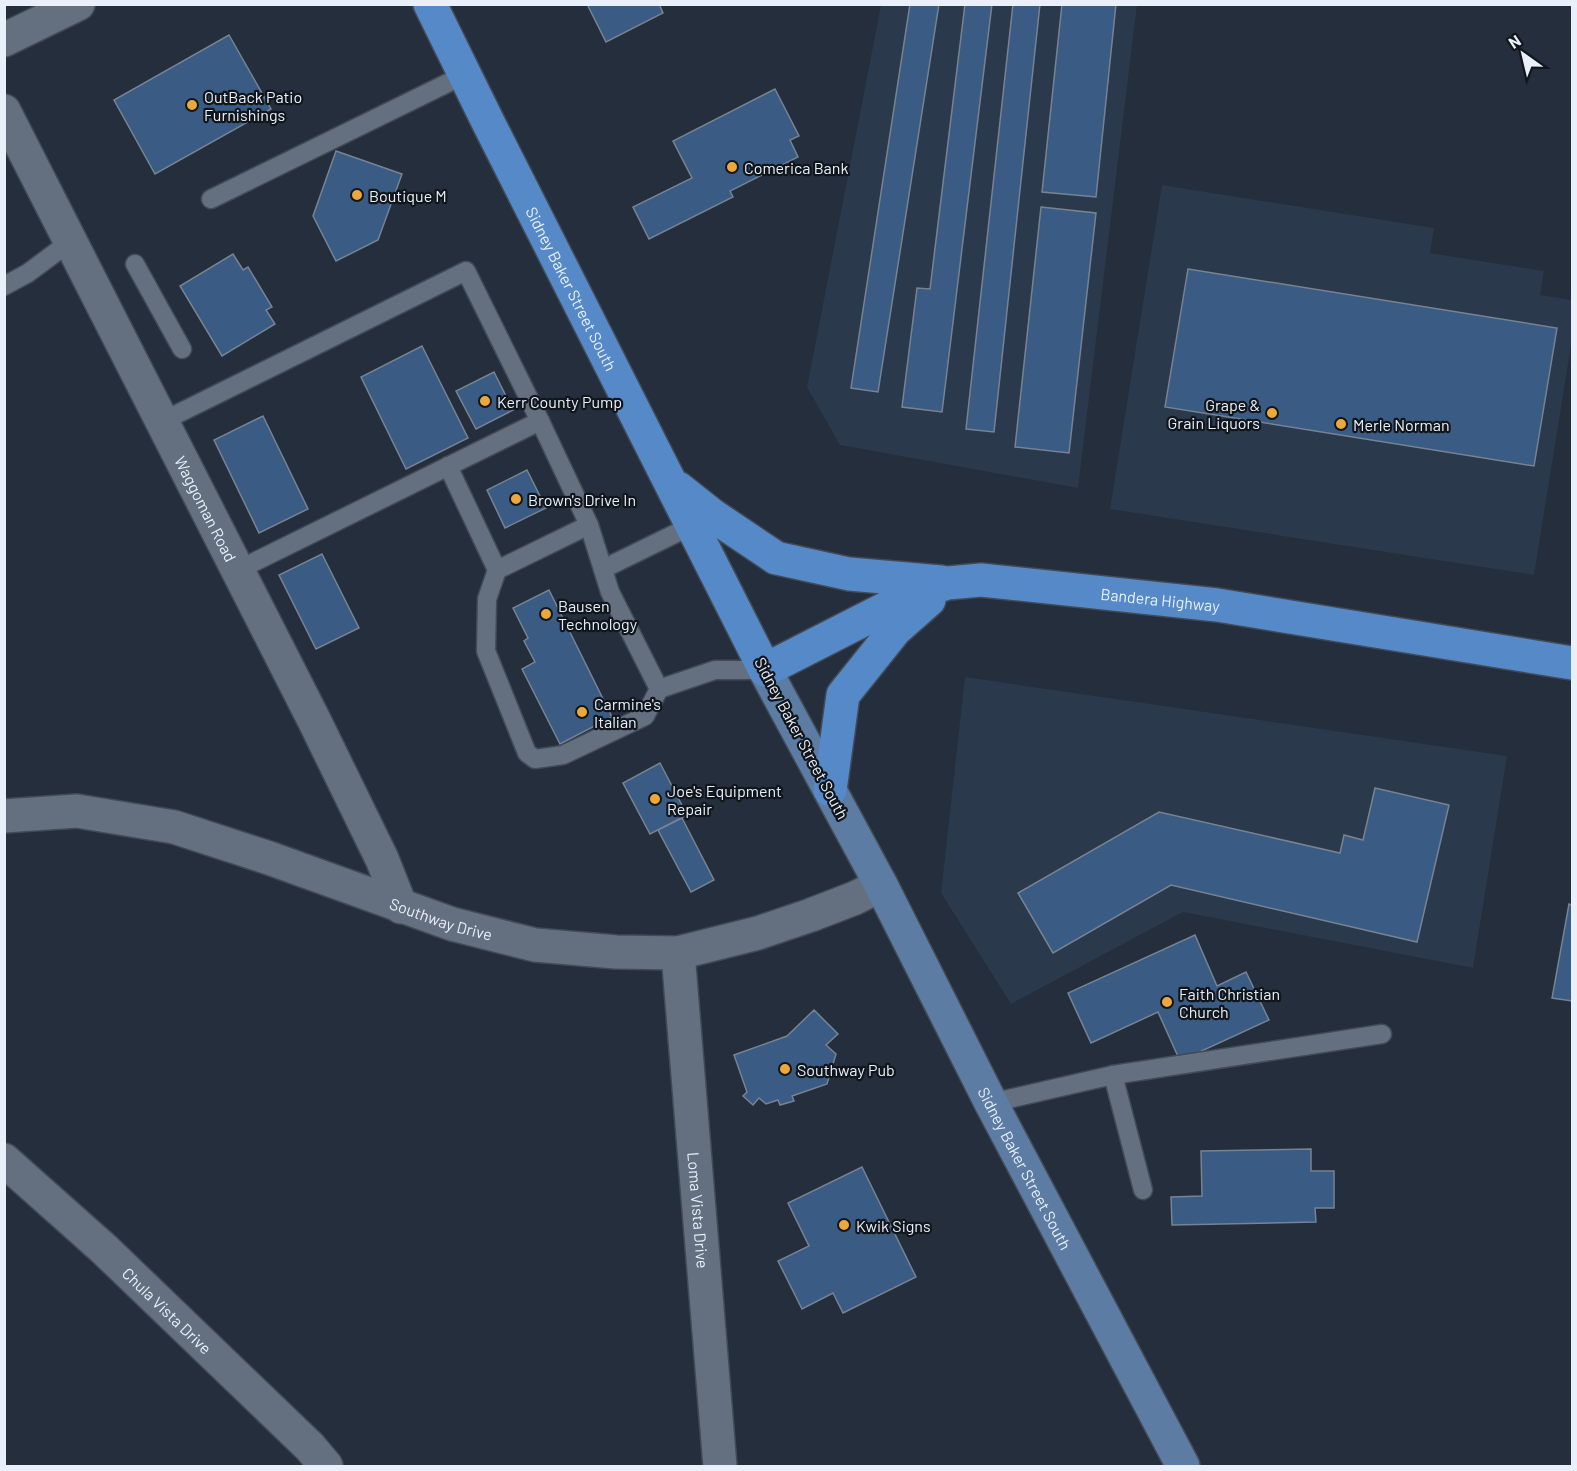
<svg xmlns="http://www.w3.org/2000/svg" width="1577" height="1471" viewBox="0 0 1577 1471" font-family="Barlow,sans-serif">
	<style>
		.built { fill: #2a394b }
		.building { fill: #3a5b83; stroke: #778393; stroke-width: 1.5 }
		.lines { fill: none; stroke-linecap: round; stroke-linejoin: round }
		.service-casing { stroke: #424a56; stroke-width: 21 }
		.minor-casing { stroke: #424a56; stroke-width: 36 }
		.secondary-casing { stroke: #424a56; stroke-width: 36 }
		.primary-casing { stroke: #424a56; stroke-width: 36 }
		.service { stroke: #647080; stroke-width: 18 }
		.minor { stroke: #647080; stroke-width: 33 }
		.secondary { stroke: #5c7ca3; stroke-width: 33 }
		.primary { stroke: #5589c7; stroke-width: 33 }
		.poi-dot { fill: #eda83b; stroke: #11161c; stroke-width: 2 }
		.labels { text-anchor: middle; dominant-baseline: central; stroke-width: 4.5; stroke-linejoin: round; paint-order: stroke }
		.poi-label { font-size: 16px; fill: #e9f0f9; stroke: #11161c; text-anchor: start }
		.street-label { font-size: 16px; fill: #e9f0f9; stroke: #11161c }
	</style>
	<rect width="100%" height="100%" fill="#242e3c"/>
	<g class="built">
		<polygon points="881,5 1137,5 1078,488 840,445 807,387"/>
		<polygon points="1162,185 1434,228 1430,253 1544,271 1540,295 1572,300 1572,340 1534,575 1110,509"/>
		<polygon points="965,677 1507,756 1473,968 1183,912 1011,1004 941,893"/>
	</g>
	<g class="building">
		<polygon points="587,4 659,4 663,13 606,42"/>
		<polygon points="910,4 939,4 878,392 851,388"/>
		<polygon points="965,4 992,4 942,412 902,407 917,288 930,289"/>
		<polygon points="1013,4 1040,4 994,432 966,429"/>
		<polygon points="1062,4 1116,4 1096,197 1042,192"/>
		<polygon points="229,35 271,109 155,174 114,100"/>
		<polygon points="775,89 799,136 790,140 798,157 730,191 733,197 649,239 633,207 692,178 673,141"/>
		<polygon points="336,151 402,174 378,240 336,261 313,216"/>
		<polygon points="1041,207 1096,213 1069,453 1015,447"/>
		<polygon points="233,254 243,270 248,267 272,307 266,310 275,324 222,356 180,286"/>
		<polygon points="1188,269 1557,328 1534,466 1165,407"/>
		<polygon points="422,346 468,438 406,469 361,377"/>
		<polygon points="494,372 513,410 476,429 456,391"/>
		<polygon points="263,416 308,509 259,533 214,440"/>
		<polygon points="527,470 546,508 505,528 487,490"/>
		<polygon points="322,554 359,628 316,649 279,575"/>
		<polygon points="549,590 612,717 560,744 522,669 535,662 524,641 528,638 513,608"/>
		<polygon points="660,763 687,815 650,834 623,783"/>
		<polygon points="1375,788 1449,805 1417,942 1171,885 1053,953 1018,893 1159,812 1340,853 1344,835 1363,840"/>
		<polygon points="682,818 714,880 691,892 658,830"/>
		<polygon points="1569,904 1572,905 1572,1001 1552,998"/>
		<polygon points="1195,935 1217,986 1246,972 1269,1020 1180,1061 1158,1012 1091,1043 1068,993"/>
		<polygon points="814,1010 838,1034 826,1045 836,1054 827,1084 792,1096 794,1101 780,1105 778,1100 766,1104 759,1098 753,1105 743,1096 747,1092 734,1055 787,1036"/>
		<polygon points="1311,1149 1311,1171 1334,1171 1334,1208 1315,1208 1316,1222 1172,1225 1171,1197 1202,1196 1201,1151"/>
		<polygon points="862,1167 916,1277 843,1313 833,1293 802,1309 778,1261 809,1246 788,1203"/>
	</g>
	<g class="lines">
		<defs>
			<g id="service">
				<polyline points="211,199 464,75"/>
				<polyline points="135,264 182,349"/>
				<polyline points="4,286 28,273 71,241"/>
				<polyline points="163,421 466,271 540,421 238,570"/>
				<polyline points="448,466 497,570 589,525 540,421"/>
				<polyline points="589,525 610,592 659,689 715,670 765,670"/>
				<polyline points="603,569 699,522"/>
				<polyline points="497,570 487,599 486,651 527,753 535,759 563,755 645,716 659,689"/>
				<polyline points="1113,1075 1143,1190"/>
				<polyline points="991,1103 1113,1075 1382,1034"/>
			</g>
			<g id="minor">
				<polyline points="4,40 78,4"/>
				<path id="s1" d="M4 111 314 720 382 859 401 907"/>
				<path id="s2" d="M4 816 77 811 174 827 269 858 452 924 535 945 616 952 678 953 758 933 811 915 855 898 881 885"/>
				<path id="s3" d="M678 953 720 1466"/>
				<path id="s4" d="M4 1160 104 1249 310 1447 326 1466"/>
			</g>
			<g id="secondary">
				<path id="s5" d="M765 670 881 885 991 1103 1183 1466"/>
			</g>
			<g id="primary">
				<path id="s6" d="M430 4 488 122 765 670 918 592 948 583 981 580 1217 605 1572 663"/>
				<polyline points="678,488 712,515 776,558 849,574 941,582"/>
				<polyline points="830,790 843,695 895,630 929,600"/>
			</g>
		</defs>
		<use href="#service" class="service-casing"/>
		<use href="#minor" class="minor-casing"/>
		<use href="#secondary" class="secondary-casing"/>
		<use href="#primary" class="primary-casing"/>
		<use href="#service" class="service"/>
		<use href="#minor" class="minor"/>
		<use href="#secondary" class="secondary"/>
		<use href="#primary" class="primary"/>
	</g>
	<g class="poi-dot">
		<circle cx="192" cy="105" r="6"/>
		<circle cx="732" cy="167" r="6"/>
		<circle cx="357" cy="195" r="6"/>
		<circle cx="485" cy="401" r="6"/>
		<circle cx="1272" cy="413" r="6"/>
		<circle cx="1341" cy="424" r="6"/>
		<circle cx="516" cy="499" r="6"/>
		<circle cx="546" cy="614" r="6"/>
		<circle cx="582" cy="712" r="6"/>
		<circle cx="655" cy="799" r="6"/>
		<circle cx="1167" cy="1002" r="6"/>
		<circle cx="785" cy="1069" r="6"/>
		<circle cx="844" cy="1225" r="6"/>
	</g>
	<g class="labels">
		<g class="poi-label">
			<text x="204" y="96">OutBack Patio<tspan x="204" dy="18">Furnishings</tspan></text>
			<text x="744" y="167">Comerica Bank</text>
			<text x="369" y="195">Boutique M</text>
			<text x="497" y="401">Kerr County Pump</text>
			<text x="1260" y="404" text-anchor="end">Grape &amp;<tspan x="1260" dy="18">Grain Liquors</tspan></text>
			<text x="1353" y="424">Merle Norman</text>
			<text x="528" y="499">Brown's Drive In</text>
			<text x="558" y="605">Bausen<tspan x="558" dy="18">Technology</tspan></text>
			<text x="594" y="703">Carmine's<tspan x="594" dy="18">Italian</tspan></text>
			<text x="667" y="790">Joe's Equipment<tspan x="667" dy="18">Repair</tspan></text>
			<text x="1179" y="993">Faith Christian<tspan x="1179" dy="18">Church</tspan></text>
			<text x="797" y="1069">Southway Pub</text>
			<text x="856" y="1225">Kwik Signs</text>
		</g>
		<g class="street-label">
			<text stroke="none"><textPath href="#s6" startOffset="318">Sidney Baker Street South</textPath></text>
			<text stroke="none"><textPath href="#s1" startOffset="446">Waggoman Road</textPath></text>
			<text stroke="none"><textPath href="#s6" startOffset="1162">Bandera Highway</textPath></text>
			<text transform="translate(802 738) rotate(62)">Sidney Baker Street South</text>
			<text stroke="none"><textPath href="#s2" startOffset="454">Southway Drive</textPath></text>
			<text stroke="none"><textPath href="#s5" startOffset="562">Sidney Baker Street South</textPath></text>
			<text stroke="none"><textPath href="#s3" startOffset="258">Loma Vista Drive</textPath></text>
			<text stroke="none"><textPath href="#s4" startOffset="222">Chula Vista Drive</textPath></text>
		</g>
	</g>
	<rect width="1577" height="1471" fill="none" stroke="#e9f0f9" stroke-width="12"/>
	<g transform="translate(1523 54) rotate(326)" stroke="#11161c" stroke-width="4.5" paint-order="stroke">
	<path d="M0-4.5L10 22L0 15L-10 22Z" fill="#e9f0f9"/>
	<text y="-9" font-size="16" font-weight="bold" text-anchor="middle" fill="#e9f0f9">N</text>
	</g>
</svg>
